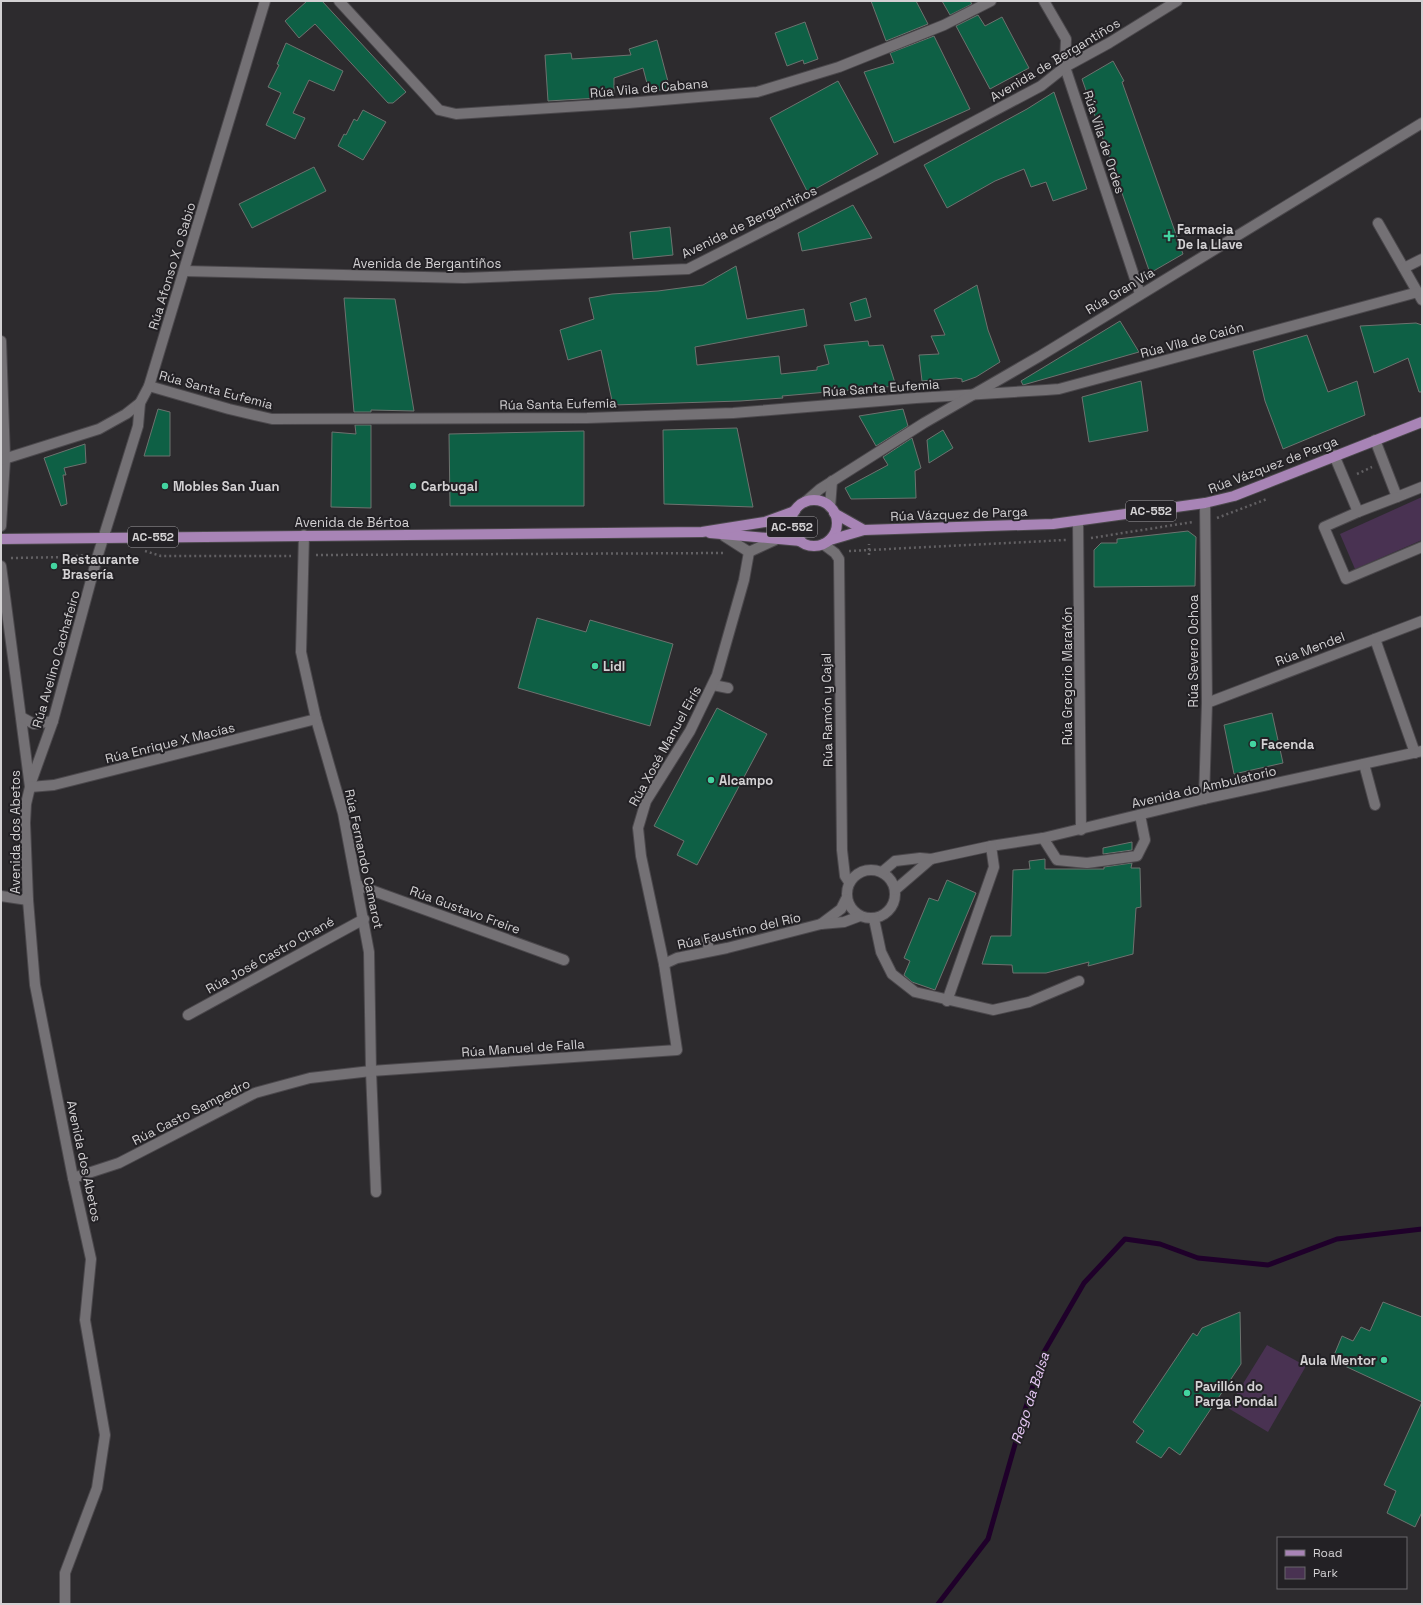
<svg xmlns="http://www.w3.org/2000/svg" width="1423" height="1605" viewBox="0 0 1423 1605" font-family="'Space Grotesk',sans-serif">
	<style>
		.green { fill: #493252 }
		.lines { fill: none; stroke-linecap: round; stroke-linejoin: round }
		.stream { stroke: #1f002a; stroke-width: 5 }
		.building { fill: #0e6045; stroke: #6d726f }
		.service-casing { stroke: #4b484c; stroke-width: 12 }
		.minor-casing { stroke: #4b484c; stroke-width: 12 }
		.primary-casing { stroke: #4b484c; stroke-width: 12 }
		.path { stroke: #626063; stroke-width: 2.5; stroke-dasharray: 2 3; stroke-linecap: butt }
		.service { stroke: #747175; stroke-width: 10 }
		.minor { stroke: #747175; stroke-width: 10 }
		.primary { stroke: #a884b6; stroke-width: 10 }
		.poi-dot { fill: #43d4a0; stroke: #232125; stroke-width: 1.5 }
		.labels { text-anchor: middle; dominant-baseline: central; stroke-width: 4; stroke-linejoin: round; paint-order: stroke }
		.shield { fill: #232125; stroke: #9e9c9f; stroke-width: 1 }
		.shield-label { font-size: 12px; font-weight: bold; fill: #d3d1d3 }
		.street-label { font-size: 13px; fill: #d3d1d3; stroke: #232125 }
		.poi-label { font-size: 13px; font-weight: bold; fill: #d3d1d3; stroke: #232125; text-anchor: start }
		.water-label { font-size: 14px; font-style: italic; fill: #e8c9f6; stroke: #232125 }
	</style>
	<rect width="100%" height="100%" fill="#2d2b2e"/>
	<g class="green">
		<polygon points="1422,497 1422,540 1355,569 1340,534"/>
		<polygon points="1267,1345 1306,1366 1268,1432 1228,1408"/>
	</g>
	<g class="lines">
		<polyline class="stream" points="938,1604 988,1539 1024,1413 1044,1352 1084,1283 1125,1239 1160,1244 1198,1258 1268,1265 1337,1239 1422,1229"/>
	</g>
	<g class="building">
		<polygon points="307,1 322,1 406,92 393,103 388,103 315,24 299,38 285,21"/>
		<polygon points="871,1 916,1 928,24 886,41"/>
		<polygon points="942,1 970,1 972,4 950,15"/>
		<polygon points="978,15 985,26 1002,17 1029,68 990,89 956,26"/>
		<polygon points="805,22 818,59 804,64 803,60 787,66 775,33"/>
		<polygon points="934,36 970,109 894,143 864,72 894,63 890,53"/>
		<polygon points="657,40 670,89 649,91 643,68 614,78 614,97 548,101 545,55 571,53 572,59 631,55 629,49"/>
		<polygon points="286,43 343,71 334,91 309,80 293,113 305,118 295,139 266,125 281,93 268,87 279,65 277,64"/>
		<polygon points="1113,61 1124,81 1122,82 1183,254 1150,273 1082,79"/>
		<polygon points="838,81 878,154 808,193 770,118"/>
		<polygon points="1054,92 1087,189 1053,201 1046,182 1031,187 1024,169 995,181 947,208 924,165 1027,109"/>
		<polygon points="363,110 386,122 363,160 338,146 344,134 346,135 354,119 357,121"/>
		<polygon points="314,167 326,191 252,228 239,204"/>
		<polygon points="853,205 872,238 802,251 798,233"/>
		<polygon points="670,227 673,255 633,259 630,232"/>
		<polygon points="736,266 747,319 804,309 807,326 695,347 697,365 779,356 781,374 817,370 817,367 829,364 824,345 868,341 869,346 883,345 896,386 782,396 783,398 740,401 613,405 601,350 568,360 560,330 594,319 589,298 612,294 658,291 703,285"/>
		<polygon points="977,285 988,330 1000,362 976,377 962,382 962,379 956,378 922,381 919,355 939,354 931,336 945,335 934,310"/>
		<polygon points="344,298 395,299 414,411 371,410 371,412 354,412"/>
		<polygon points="866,298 871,317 855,321 850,303"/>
		<polygon points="1120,321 1139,352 1023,385 1021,381"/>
		<polygon points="1416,323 1422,325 1422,392 1419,392 1408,358 1374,373 1360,326"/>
		<polygon points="1307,335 1328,392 1357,381 1365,415 1283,449 1265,401 1253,351"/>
		<polygon points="1141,381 1148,431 1089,442 1082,397"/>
		<polygon points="158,409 170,412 170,456 144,456"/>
		<polygon points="903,409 908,426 876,446 859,416"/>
		<polygon points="355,425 371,425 371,508 331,507 332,432 356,434"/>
		<polygon points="737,428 753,507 664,504 663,430"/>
		<polygon points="943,430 953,448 929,463 927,440"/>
		<polygon points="584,431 584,506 450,506 449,434"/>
		<polygon points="912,438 921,468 915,471 916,498 851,499 845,488 888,465 883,457"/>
		<polygon points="85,444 86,463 64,468 66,475 63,475 67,504 61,506 44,458"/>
		<polygon points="1188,531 1196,537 1195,586 1094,587 1094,550 1101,543 1117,543 1117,539"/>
		<polygon points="537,618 586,632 590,620 673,644 650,726 518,688"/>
		<polygon points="717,708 767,734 697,865 677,855 684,841 654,826"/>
		<polygon points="1272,713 1283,763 1234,774 1224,725"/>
		<polygon points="1132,842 1132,850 1103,854 1103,848"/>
		<polygon points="1045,859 1045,869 1104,869 1104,867 1132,863 1131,868 1140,868 1141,907 1136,908 1133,954 1088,966 1089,962 1046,973 1013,973 1012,965 982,964 991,936 1011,936 1013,870 1030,869 1029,861"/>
		<polygon points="947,880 976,893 935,990 912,982 904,975 910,961 904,958 929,898 938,901"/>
		<polygon points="1383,1302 1422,1317 1422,1512 1415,1527 1387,1513 1396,1491 1384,1485 1422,1402 1332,1360 1342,1336 1353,1341 1361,1327 1370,1331"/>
		<polygon points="1240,1312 1241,1364 1180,1455 1169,1447 1161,1458 1136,1442 1144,1431 1133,1422 1193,1333 1197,1336 1202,1328"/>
	</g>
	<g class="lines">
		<defs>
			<g id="service">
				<polyline points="713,685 728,688"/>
				<polyline points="1043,838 1057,860 1087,863 1137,856 1145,840 1140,815"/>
				<polyline points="707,938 709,951"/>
			</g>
			<g id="minor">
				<polyline points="339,1 439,110 456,114 628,103 757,92 839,67 944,25 991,1"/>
				<polyline points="1044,1 1066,39 1065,67 1140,294"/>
				<polyline points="1378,223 1422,300"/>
				<polyline points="1404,268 1422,259"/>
				<polyline points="184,271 464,278 688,269 877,173 1041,86 1065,67 1109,43 1177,1"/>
				<polyline points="1,341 5,459 1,526"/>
				<polyline points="149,386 229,409 272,419 587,418 733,413 916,398 1046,390 1059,389 1418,292"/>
				<polyline points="1375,440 1397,497 1422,487"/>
				<polyline points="1334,455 1358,512 1324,527 1346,579 1422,547"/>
				<polyline points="1,460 99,429 126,414 140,403"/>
				<polyline points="805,502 820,489 924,423 1040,356 1422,123"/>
				<polyline points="830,507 832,481"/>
				<polyline points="1358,512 1397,497"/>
				<polyline points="1078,521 1081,830"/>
				<polyline points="304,535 301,652 316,719 343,813 369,952 371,1071 376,1192"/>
				<polyline points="724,536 749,552"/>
				<polyline points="823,544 835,553 839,559 842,850 845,876 849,882"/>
				<polyline points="749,552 775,540"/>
				<polyline points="1,566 30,787 26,804 25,823 28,900 35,985 73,1178 91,1259 85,1320 105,1435 97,1488 65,1573 65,1604"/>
				<polyline points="1375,639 1415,753"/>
				<polyline points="1207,703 1422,621"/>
				<polyline points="21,717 34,724 53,721"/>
				<polyline points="1364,764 1375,805"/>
				<polyline points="30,785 53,721 97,558 138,426 140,403 149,386 265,1"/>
				<polyline points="30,787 54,785 316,719"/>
				<polyline points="1204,799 1207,703 1205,503"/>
				<circle cx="871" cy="894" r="24"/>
				<polyline points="882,872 895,861 920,858 931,859 991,846 1043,838 1204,799 1422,751"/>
				<polyline points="357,885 564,960"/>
				<polyline points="895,890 931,859"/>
				<polyline points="1,896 28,900"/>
				<polyline points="874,919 881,952 892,974 915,992 993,1010 1029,1002 1079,981"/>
				<polyline points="821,924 841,909 846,899"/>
				<polyline points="664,964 677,958 727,948 821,924 844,922 860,916"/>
				<polyline points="947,1001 994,867 991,846"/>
				<polyline points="188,1015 364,919"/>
				<polyline points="73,1178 119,1163 255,1093 310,1078 371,1071 677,1050 664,964 641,856 638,828 646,801 690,731 717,675 744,580 749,552"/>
			</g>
			<g id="primary">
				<circle cx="814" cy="523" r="23"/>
				<polyline points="834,513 864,530"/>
				<polyline points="710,533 801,541"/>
				<polyline points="1,539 702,532 765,522 795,511"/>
				<polyline points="830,540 864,530 1053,524 1205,503 1234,496 1422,422"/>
			</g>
		</defs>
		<use href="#service" class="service-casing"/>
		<use href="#minor" class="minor-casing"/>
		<use href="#primary" class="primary-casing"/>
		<g class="path">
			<polyline points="1357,474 1372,467"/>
			<polyline points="1217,518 1267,499"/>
			<polyline points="1091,538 1193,522"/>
			<polyline points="145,551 161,556 291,556"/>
			<polyline points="849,551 1066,540"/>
			<polyline points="316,555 725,553"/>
			<polyline points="869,555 869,544"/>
			<polyline points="11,558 69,557 84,555"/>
		</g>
		<use href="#service" class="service"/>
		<use href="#minor" class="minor"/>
		<use href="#primary" class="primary"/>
	</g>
	<g class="poi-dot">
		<path d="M1167 230h4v4h4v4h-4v4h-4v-4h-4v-4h4z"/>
		<circle cx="165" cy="486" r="4"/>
		<circle cx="413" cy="486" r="4"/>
		<circle cx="54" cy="566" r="4"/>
		<circle cx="595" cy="666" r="4"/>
		<circle cx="1253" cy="744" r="4"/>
		<circle cx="711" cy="780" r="4"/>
		<circle cx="1384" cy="1360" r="4"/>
		<circle cx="1187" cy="1393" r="4"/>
	</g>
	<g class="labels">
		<g class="shield">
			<rect x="1126" y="501" width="50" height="20" rx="3"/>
			<rect x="767" y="517" width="50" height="20" rx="3"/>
			<rect x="128" y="527" width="50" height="20" rx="3"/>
		</g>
		<g class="shield-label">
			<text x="1151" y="511">AC-552</text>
			<text x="792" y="527">AC-552</text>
			<text x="153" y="537">AC-552</text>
		</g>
		<g class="street-label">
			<text transform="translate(1055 60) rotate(-31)">Avenida de Bergantiños</text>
			<text transform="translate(649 88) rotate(-5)">Rúa Vila de Cabana</text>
			<text transform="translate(1104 142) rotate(72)">Rúa Vila de Ordes</text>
			<text transform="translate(749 222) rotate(-26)">Avenida de Bergantiños</text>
			<text x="427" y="263">Avenida de Bergantiños</text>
			<text transform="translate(172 266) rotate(-73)">Rúa Afonso X o Sabio</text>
			<text transform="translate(1120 291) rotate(-31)">Rúa Gran Vía</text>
			<text transform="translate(1192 340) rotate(-15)">Rúa Vila de Caión</text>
			<text transform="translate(881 388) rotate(-4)">Rúa Santa Eufemia</text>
			<text transform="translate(216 390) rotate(15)">Rúa Santa Eufemia</text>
			<text transform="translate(558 404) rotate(-1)">Rúa Santa Eufemia</text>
			<text transform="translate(1273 465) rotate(-21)">Rúa Vázquez de Parga</text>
			<text transform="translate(959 514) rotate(-2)">Rúa Vázquez de Parga</text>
			<text x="352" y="522">Avenida de Bértoa</text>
			<text transform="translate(1310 649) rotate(-21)">Rúa Mendel</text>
			<text transform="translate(1193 651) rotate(-90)">Rúa Severo Ochoa</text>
			<text transform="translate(56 659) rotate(-74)">Rúa Avelino Cachafeiro</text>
			<text transform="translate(1067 676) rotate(-90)">Rúa Gregorio Marañón</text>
			<text transform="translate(827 710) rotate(-91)">Rúa Ramón y Cajal</text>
			<text transform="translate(170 743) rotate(-14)">Rúa Enrique X Macías</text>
			<text transform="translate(665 746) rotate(-61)">Rúa Xosé Manuel Eirís</text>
			<text transform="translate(1204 787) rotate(-13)">Avenida do Ambulatorio</text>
			<text transform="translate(15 832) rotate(-90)">Avenida dos Abetos</text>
			<text transform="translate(364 859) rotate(78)">Rúa Fernando Camarot</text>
			<text transform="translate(465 910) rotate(20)">Rúa Gustavo Freire</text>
			<text transform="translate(739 931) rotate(-13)">Rúa Faustino del Río</text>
			<text transform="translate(270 955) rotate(-29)">Rúa José Castro Chané</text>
			<text transform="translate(523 1048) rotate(-4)">Rúa Manuel de Falla</text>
			<text transform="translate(191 1112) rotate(-27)">Rúa Casto Sampedro</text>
			<text transform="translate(84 1161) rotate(78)">Avenida dos Abetos</text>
		</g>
		<g class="poi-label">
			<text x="1177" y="229">Farmacia<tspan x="1177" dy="15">De la Llave</tspan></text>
			<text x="173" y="486">Mobles San Juan</text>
			<text x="421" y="486">Carbugal</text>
			<text x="62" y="559">Restaurante<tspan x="62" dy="15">Brasería</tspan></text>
			<text x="603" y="666">Lidl</text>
			<text x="1261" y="744">Facenda</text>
			<text x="719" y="780">Alcampo</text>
			<text x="1376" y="1360" text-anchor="end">Aula Mentor</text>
			<text x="1195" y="1386">Pavillón do<tspan x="1195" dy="15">Parga Pondal</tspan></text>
		</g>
		<g class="water-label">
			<text transform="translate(1030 1398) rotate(-72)">Rego da Balsa</text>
		</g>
	</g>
	<rect width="1423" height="1605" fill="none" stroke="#d3d1d3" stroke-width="4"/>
	<rect x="1277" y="1537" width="130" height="52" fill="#232125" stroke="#69676b"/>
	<rect x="1285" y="1550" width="20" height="6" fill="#a884b6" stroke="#69676b"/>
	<text x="1313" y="1557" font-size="12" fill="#d3d1d3">Road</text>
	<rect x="1285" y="1567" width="20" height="12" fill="#493252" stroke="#69676b"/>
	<text x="1313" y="1577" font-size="12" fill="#d3d1d3">Park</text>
</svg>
